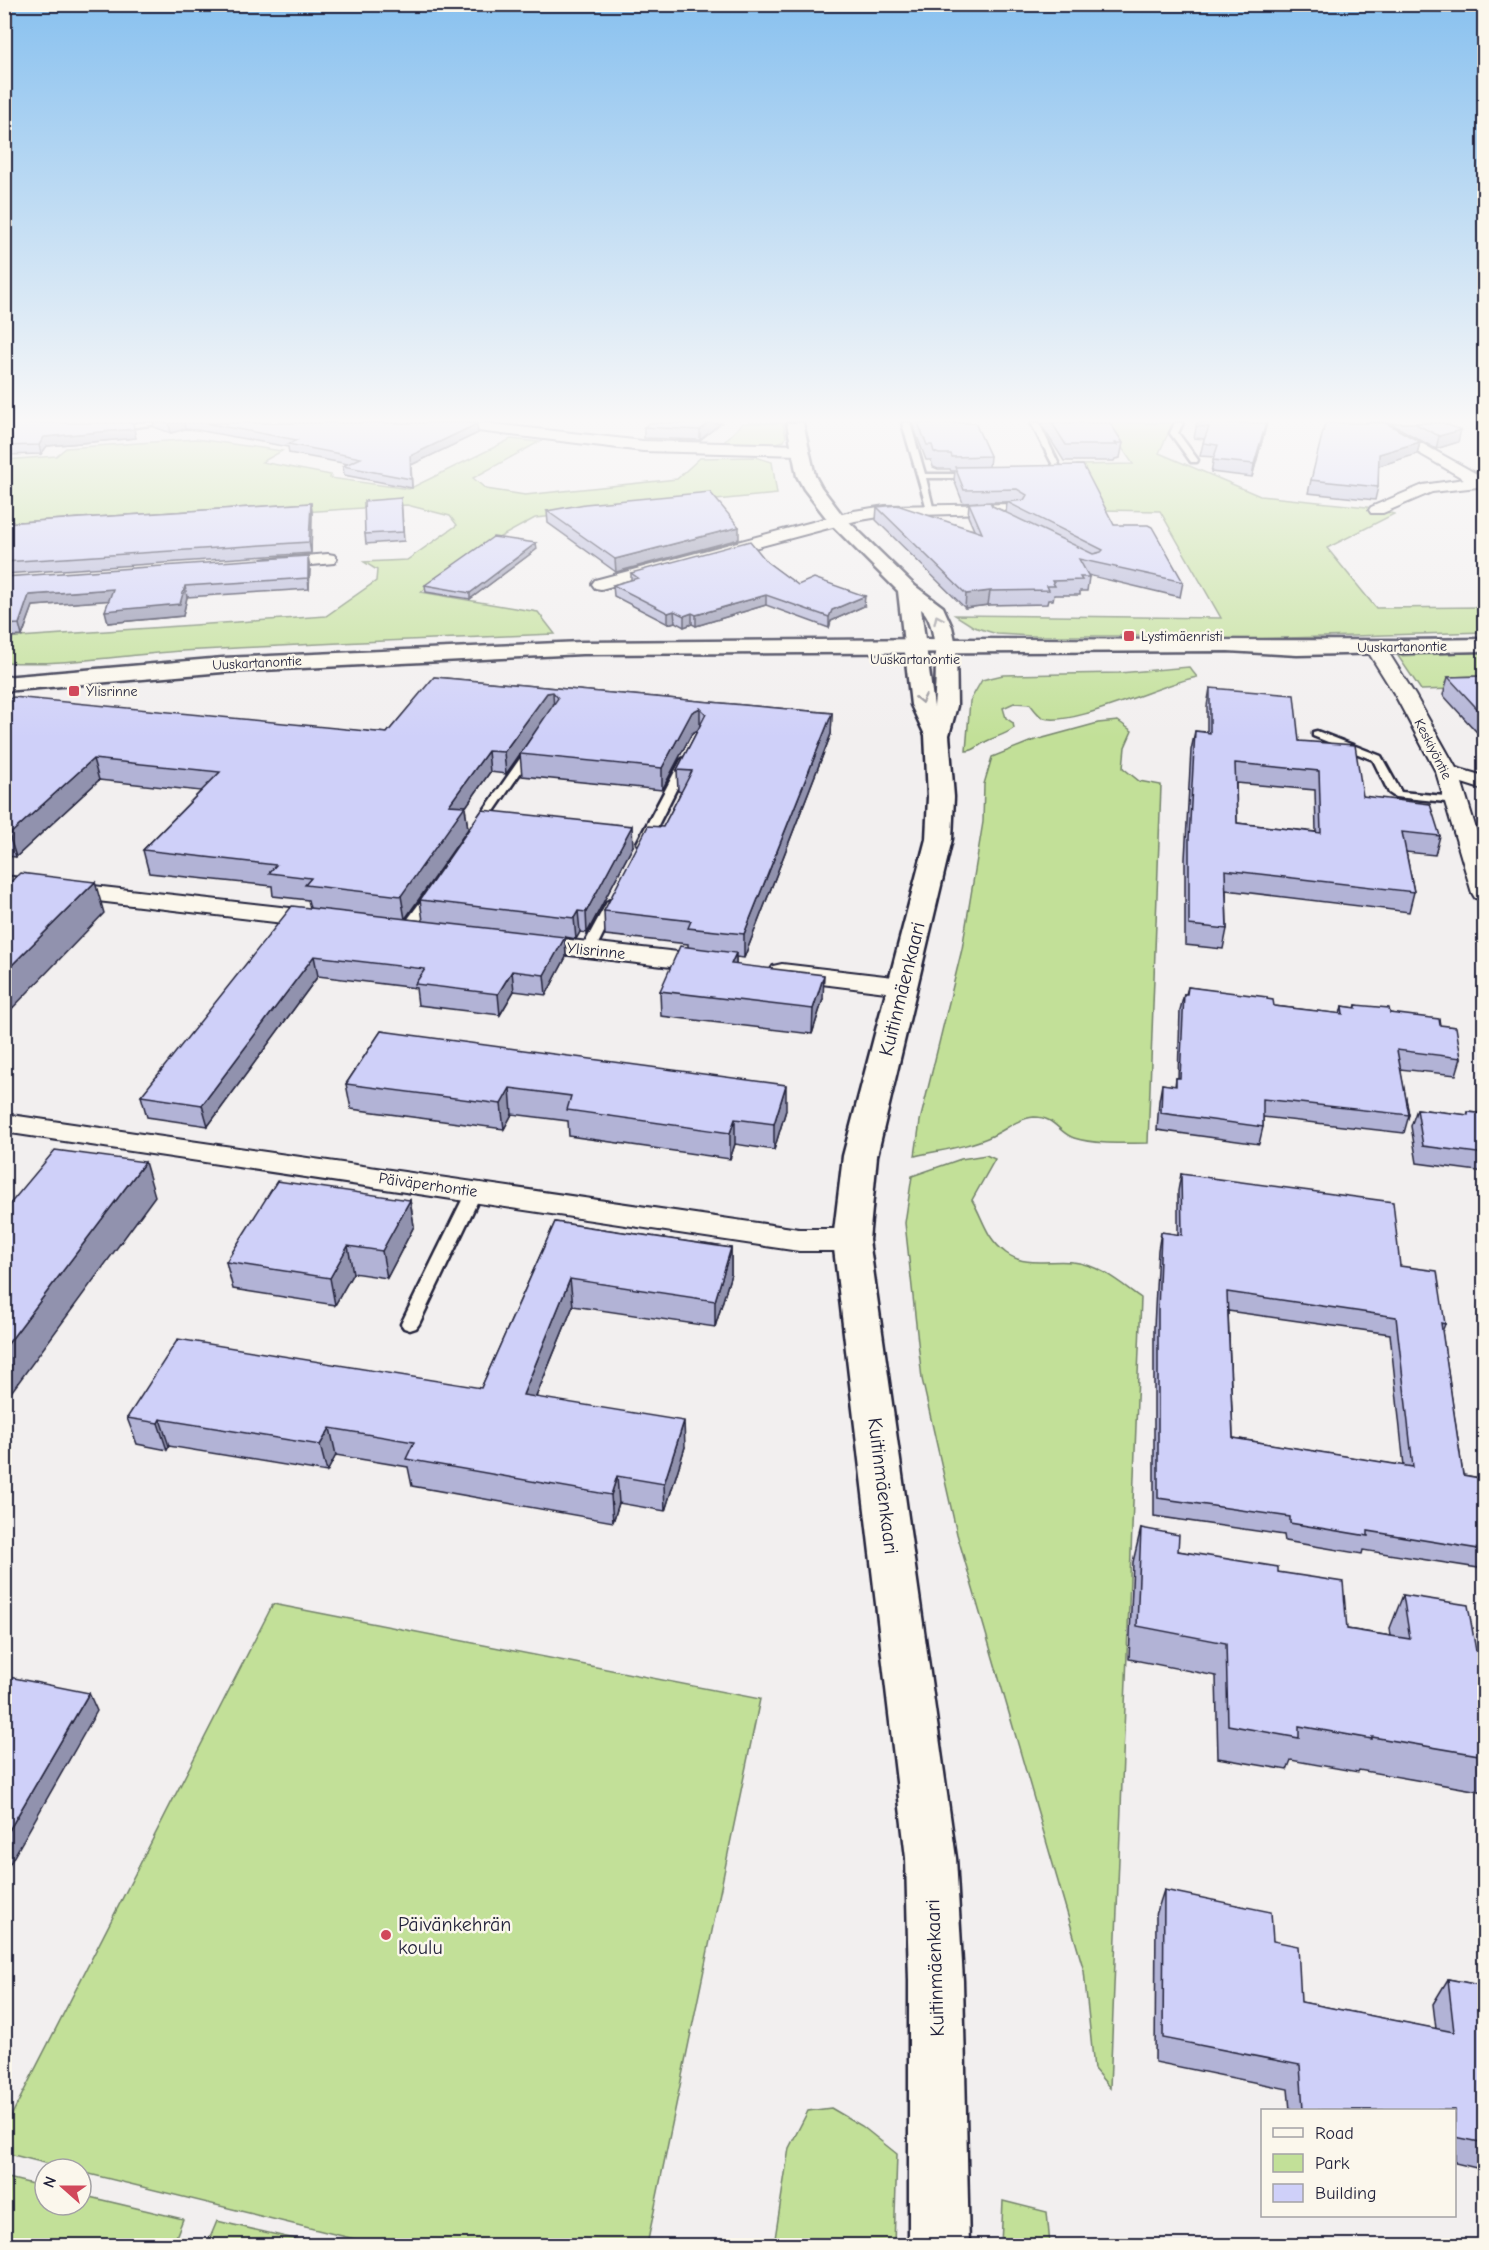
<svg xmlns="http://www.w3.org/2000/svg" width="1489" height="2250" viewBox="0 0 1489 2250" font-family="'Comic Neue',sans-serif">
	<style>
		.green { fill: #c2e098; stroke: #72816a; stroke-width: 1.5 }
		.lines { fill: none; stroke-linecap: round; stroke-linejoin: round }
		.service-casing { stroke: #22223b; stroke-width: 5 }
		.minor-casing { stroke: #22223b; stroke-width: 4 }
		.tertiary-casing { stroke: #22223b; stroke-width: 5 }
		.secondary-casing { stroke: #22223b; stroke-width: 5 }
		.service { fill: #fbf7ec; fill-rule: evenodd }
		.minor { fill: #fbf7ec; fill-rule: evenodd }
		.tertiary { fill: #fbf7ec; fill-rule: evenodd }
		.secondary { fill: #fbf7ec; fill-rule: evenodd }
		.wall { fill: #b2b3d6; stroke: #22223b; stroke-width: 1.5; fill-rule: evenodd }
		.shaded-wall { fill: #9192ae; stroke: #22223b; stroke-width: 1.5 }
		.building { fill: #cfd0f9; stroke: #22223b; stroke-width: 1.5; fill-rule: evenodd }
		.oneway { stroke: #99979c }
		.poi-dot { fill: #d1495b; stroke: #fbf7ec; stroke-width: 2 }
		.labels { text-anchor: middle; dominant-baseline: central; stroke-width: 5; stroke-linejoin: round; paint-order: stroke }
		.far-poi-label { font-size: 14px; fill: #22223b; stroke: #fbf7ec; text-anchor: start }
		.far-street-label { font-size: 14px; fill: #22223b; stroke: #fbf7ec }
		.street-label { font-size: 16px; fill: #22223b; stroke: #fbf7ec }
		.near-street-label { font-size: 20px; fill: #22223b; stroke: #fbf7ec }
		.near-poi-label { font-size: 20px; fill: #22223b; stroke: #fbf7ec; text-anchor: start }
	</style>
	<rect width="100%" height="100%" fill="#f2efef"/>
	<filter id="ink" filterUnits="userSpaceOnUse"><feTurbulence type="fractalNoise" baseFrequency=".0167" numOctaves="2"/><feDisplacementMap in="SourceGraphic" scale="12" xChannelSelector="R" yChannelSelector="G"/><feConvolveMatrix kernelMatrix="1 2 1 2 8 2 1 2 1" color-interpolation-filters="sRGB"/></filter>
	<g filter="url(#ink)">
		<g class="green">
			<polygon points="743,423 783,423 786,437 784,441 769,445 719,447"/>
			<polygon points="1105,423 1173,423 1159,453 1260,496 1367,507 1394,514 1327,548 1376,608 1484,607 1484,632 1221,640 1168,636 1033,636 997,634 974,627 955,615 1221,618 1160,511 1041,509 1097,502 1077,465 1133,464"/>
			<path d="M196 439 282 451 262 462 331 475 330 478 409 489 511 439 539 442 473 478 486 489 525 495 677 479 700 458 755 457 772 462 777 494 535 518 493 541 421 592 538 612 555 634C431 639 306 644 182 651 125 655 61 666 5 662V638L326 616 376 581 377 570 364 562 407 560 457 525 450 516 407 505 5 532V460L56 456 66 448Z"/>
			<polygon points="1484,652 1484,688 1421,690 1398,656"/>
			<path d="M1189 667 1197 677C1166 682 1067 730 1042 717 1038 715 1033 708 1030 704L1014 703 1003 708 1006 718 1013 723 1014 728C1005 735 997 736 987 741 978 745 976 751 966 751L970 701 982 680 1003 675 1119 673Z"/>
			<path d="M1118 721 1132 731 1125 747 1123 768 1139 781 1161 785 1148 1143C1123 1143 1097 1145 1074 1138 1058 1133 1056 1117 1034 1117 1019 1118 1005 1130 992 1136 968 1147 941 1150 915 1156L920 1121 962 949 983 822 984 784 992 757 1032 741 1098 723Z"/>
			<path d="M986 1155 995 1159 972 1200C984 1220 985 1237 1006 1253 1026 1268 1051 1259 1073 1262 1100 1265 1120 1283 1141 1298L1110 2088 1094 2069 1084 1971 957 1534 922 1379 905 1223 912 1176 961 1159Z"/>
			<polygon points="273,1604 760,1699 647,2245 379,2245 81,2172 81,2169 69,2169 5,2153 5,2128"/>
			<polygon points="831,2108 862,2126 897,2154 894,2245 774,2245 789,2148 808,2111"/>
			<polygon points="4,2177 45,2187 45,2205 81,2205 81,2195 183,2219 173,2245 5,2245"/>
			<polygon points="1003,2201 1047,2212 1050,2245 1001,2245"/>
			<polygon points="217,2221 321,2245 207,2245"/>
		</g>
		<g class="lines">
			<defs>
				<g id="service">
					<polygon points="139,423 165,423 121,429 117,427"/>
					<polygon points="902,423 910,423 925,474 974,474 978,476 974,478 926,478 934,511 927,509"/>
					<polygon points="1031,423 1039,423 1064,475 1049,477 1045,475 1056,471"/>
					<polygon points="1175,423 1183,423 1178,433 1198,460 1197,462 1191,462 1170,433"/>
					<polygon points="1317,731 1381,756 1401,792 1456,797 1462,800 1456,803 1395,797 1389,793 1373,760 1313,736 1313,732"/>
					<polygon points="532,746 537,749 481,830 473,830 473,826 528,747"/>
					<polygon points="686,757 691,760 649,843 647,846 639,846 637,843 681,760"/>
					<polygon points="433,889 439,893 412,933 402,933 401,930 402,927 429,890"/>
					<polygon points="613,898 619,902 595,950 593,953 583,953 581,950 607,902"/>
					<polygon points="474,1187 482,1192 419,1324 416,1328 410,1330 404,1328 401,1324 466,1192"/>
				</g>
				<g id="minor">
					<polygon points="438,423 483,423 643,441 800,445 808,450 800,455 643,451 445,427"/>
					<polygon points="1367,423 1385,423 1484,478 1484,489 1478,487 1432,492 1383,513 1371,513 1369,510 1371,507 1423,485 1464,479"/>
					<polygon points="1015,504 1023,509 1021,512 885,516 855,521 601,589 595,588 592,584 595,580 854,511 885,506"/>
					<polygon points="328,554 334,555 337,559 334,563 268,569 262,568 259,564 262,560 268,559"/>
					<polygon points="1375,641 1382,643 1385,647 1415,695 1456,768 1484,776 1484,790 1462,783 1484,855 1484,900 1475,898 1472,893 1436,772 1395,695 1365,647 1368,643"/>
					<polygon points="4,876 326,912 335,915 339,920 335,925 326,928 4,890"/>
					<polygon points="526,935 714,956 723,958 727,964 723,970 714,972 517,949 513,943 517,937"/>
					<polygon points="782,964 902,978 912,980 915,986 912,992 902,994 773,978 769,972 773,966"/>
					<polygon points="4,1114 799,1229 851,1229 863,1232 867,1240 863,1248 851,1251 799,1251 4,1132"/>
				</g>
				<path id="tertiary" d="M787 423H803L815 476 821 487 843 516 915 586 943 607 952 627 956 645 957 706 949 735 954 797 952 839 877 1156 869 1240 956 1858 963 1981 969 2246H909V1981L906 1858 833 1240 843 1156 926 839 928 797 925 735 911 705 898 591 831 524 804 489 797 476ZM921 609C940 624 936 683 934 707Z"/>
				<path id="secondary" d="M945 639C1125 639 1304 642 1484 639V651L1297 655 1228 651 582 654 223 672 4 691V677L223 658 582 642Z"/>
			</defs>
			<use href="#service" class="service-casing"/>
			<use href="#minor" class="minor-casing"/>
			<use href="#tertiary" class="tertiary-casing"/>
			<use href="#secondary" class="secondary-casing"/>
			<use href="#service" class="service"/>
			<use href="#minor" class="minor"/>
			<use href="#tertiary" class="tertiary"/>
			<use href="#secondary" class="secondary"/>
		</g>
		<g class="wall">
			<polygon points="4,423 136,438 47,446 41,454 4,455"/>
			<polygon points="153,423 465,423 478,433 411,465 412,488 344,475 343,466 348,464 289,453 288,447 197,430 185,429 171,433 154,427"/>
			<polygon points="721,423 700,440 644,438 644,427"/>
			<path d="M912 423H975L990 456 989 467 1114 525 1183 582 1180 597 1088 575 1089 577 1087 591H1080V595H1054L1053 600H1048L1047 604 988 605 965 608 876 520 877 507 974 530 968 516 969 503 978 502 963 503 954 480 955 471H951L950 469H938L933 467 931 460H926ZM991 502H1007L1006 512 992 506Z"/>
			<polygon points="1040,423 1110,423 1123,443 1120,458 1115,459 1114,461 1064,461"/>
			<polygon points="1197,423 1267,423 1252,477 1211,472 1214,457 1200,456 1204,439 1194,438"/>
			<polygon points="1390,423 1443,423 1458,442 1436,449"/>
			<polygon points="1420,442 1417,454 1378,466 1378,487 1375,500 1308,493 1311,480"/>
			<polygon points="401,498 404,541 366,544 365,534"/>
			<polygon points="311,503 312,513 311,553 4,574 4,523"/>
			<polygon points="547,511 739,539 616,572 548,523"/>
			<polygon points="537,549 470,599 426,592 425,585"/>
			<polygon points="767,562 798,585 864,606 831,621 829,628 766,605 696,626 692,624 684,627 675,622 668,624 614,596 613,585 631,580 631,573"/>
			<polygon points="310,567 309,589 187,597 183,616 108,623 109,600 33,606 22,636 4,637 4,577"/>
			<polygon points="1485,676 1485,741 1443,695 1448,677"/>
			<polygon points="434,677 832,713 831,734 744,958 736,957 736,965 823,999 812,1034 661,1016 660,991 688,947 688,944 605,935 604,911 663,827 681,792 678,791 677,770 697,731 692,733 662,790 522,776 520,754 506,774 490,772 465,808 468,829 405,919 423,921 420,900 633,846 587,933 580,932 576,939 565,937 566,957 546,995 514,991 500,1015 418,1005 416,988 318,976 208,1126 147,1117 141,1096 310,908 308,900 273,896 272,886 149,873 143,850 201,791 99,780 16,857 4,856 4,703 387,733"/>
			<path d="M1210 688 1299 741 1363 796 1440 836 1435 855 1406 852 1414 892 1409 912 1226 890 1227 929 1223 949 1185 945V859L1191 750 1195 731 1207 732V706ZM1236 783 1315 790 1316 832 1237 823Z"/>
			<polygon points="1188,987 1267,999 1274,1006 1340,1014 1342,1006 1355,1008 1356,1005 1440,1025 1461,1058 1456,1075 1400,1069 1409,1115 1404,1133 1263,1117 1263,1127 1259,1144 1157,1130 1159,1101 1162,1084 1175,1086 1176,1078 1178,1078 1180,1010 1184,994 1186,994"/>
			<polygon points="381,1031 786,1110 774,1150 735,1144 730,1159 569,1136 568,1121 512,1114 504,1129 351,1109 346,1084"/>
			<polygon points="1417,1109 1467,1115 1468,1112 1485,1114 1485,1172 1417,1163 1411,1126"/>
			<path d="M1181 1174 1400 1266 1445 1324 1442 1332 1463 1475 1485 1479V1569L1363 1550 1362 1554 1285 1541 1284 1535 1154 1516V1327L1158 1250 1161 1232 1178 1235V1191ZM1228 1311 1390 1334 1404 1466 1233 1438Z"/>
			<polygon points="410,1200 414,1226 387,1278 353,1273 335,1305 233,1289 226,1262"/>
			<polygon points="555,1222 731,1248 731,1274 715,1327 573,1306 536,1397 685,1447 665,1511 619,1503 613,1522 412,1486 408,1467 336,1455 327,1472 169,1446 167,1450 137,1444 127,1418 481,1388"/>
			<polygon points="1141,1528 1178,1551 1278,1572 1347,1629 1391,1636 1390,1628 1403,1595 1476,1651 1485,1653 1485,1792 1359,1770 1358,1772 1291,1760 1287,1770 1218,1758 1216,1676 1129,1659 1133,1562"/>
			<polygon points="1164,1890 1273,1941 1301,2002 1436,2029 1433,2004 1448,1979 1485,1986 1485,2170 1455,2163 1455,2110 1290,2110 1288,2089 1155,2062 1156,1915"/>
		</g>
		<g class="shaded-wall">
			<polygon points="173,423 184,423 185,429 171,433 169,424"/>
			<polygon points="708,423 721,423 700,440 700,430"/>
			<polygon points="1266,423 1267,423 1252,477 1254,464"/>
			<polygon points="477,424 478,433 411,465 412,488 410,456"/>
			<polygon points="134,429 136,438 47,446 41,454 39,445 44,437"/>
			<polygon points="1461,430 1458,442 1436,449 1439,436"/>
			<polygon points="1420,442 1417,454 1376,467 1379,454"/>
			<polygon points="311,503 312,513 311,553 309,542"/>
			<polygon points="739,527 739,539 616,572 615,559"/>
			<polygon points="536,543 537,549 470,599 470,593"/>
			<polygon points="308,556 310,567 309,589 308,578"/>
			<polygon points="185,586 187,597 183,616 108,623 105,611"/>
			<polygon points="113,589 116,600 33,606 22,636 19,624 29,595"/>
			<polygon points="990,591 988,605 965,608 966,594"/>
			<polygon points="766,595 766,605 696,626 696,615"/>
			<polygon points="865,596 864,606 831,621 829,628 829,617 832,610"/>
			<polygon points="674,611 675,622 668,624 668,613"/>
			<polygon points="692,613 692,624 684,627 684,616"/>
			<polygon points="553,692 554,713 548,714 506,774 504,752 547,693"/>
			<polygon points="700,708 700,729 692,733 662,790 662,768 692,712"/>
			<polygon points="832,713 831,734 744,958 744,934"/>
			<polygon points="488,751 490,772 465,808 468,829 405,919 401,896 449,805"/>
			<polygon points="93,759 99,780 16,857 9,835"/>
			<polygon points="632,826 633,846 587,933 586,912"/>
			<polygon points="95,882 104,913 4,1017 4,973"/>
			<polygon points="578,911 580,932 576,939 574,918"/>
			<polygon points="565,937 566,957 546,995 544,975"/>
			<polygon points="736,953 736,977 731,964"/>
			<polygon points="314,956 318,976 208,1126 202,1105"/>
			<polygon points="512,971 514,991 500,1015 498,994"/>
			<polygon points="824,975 823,999 812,1034 813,1009"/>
			<polygon points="786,1085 786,1110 774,1150 774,1124"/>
			<polygon points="510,1088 512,1114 504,1129 501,1104"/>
			<polygon points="735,1119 735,1144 730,1159 730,1133"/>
			<polygon points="145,1162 155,1196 4,1402 4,1349"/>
			<polygon points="410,1200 414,1226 387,1278 382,1251"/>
			<polygon points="348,1246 353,1273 335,1305 330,1278"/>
			<polygon points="731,1248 731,1274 715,1327 715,1301"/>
			<polygon points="570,1279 573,1306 526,1421 523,1395"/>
			<polygon points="160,1419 169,1446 167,1450 158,1423"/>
			<polygon points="684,1421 685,1447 665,1511 664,1484"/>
			<polygon points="330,1428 336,1455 327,1472 320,1445"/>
			<polygon points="617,1476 619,1503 613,1522 611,1495"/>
			<polygon points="89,1693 97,1711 4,1874 4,1839"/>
		</g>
		<g class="building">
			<polygon points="4,423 133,423 134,429 44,437 39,445 4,446"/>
			<polygon points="204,423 465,423 477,424 410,456 411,479 343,466 361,458 288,444 297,440"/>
			<polygon points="650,423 708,423 700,430 644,427"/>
			<polygon points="918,423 975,423 990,456 952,457 951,454 939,454 934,452 932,445 927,445"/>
			<polygon points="1052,423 1110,423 1123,443 1115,443 1117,445 1066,445"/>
			<polygon points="1197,423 1266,423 1254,464 1213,460 1218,445 1203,443 1209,427 1196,426"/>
			<polygon points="1325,423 1386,423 1420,442 1379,454 1378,487 1311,480"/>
			<polygon points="1414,423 1443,423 1461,430 1439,436"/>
			<polygon points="1083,465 1114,525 1148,525 1152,527 1183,582 1079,559 1089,577 1080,577 1082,580 1052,581 1055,586 1047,586 1049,590 990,591 966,594 877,507 897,505 982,533 969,503 990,502 992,506 1093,554 1101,552 1103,550 1007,502 1024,500 1027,495 1017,489 964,490 955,467"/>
			<polygon points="710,492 739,527 615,559 547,511 585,504"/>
			<polygon points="401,498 403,532 365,534 364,501"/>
			<polygon points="311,503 309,542 4,562 4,523"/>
			<polygon points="493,537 536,543 470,593 425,585"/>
			<polygon points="750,541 767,562 798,585 814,578 865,596 832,610 829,617 766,595 696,615 692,613 684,616 674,611 668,613 613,585 638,578 631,573"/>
			<polygon points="308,556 308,578 185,586 180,604 105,611 113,589 29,595 19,624 4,625 4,577"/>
			<polygon points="1485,676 1485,717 1448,677"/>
			<polygon points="434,677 832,713 744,934 688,928 691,921 604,911 648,826 663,827 692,771 677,770 706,714 700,708 692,712 662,768 520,754 558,698 553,692 547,693 504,752 488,751 449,805 465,806 401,896 305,885 311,878 269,873 276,865 143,850 220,772 93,759 9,835 4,834 4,703 13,697 387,733"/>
			<path d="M1210 688 1294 695 1299 741 1355 745 1363 796 1430 804 1440 836 1402 832 1414 892 1225 870 1227 929 1189 925V839L1195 731 1210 733ZM1235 763 1319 771 1321 833 1237 823Z"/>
			<polygon points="482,810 632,826 586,912 578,911 574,918 420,900"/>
			<polygon points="20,873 95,882 4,973 4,888"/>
			<polygon points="292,906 565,937 544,975 512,971 498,994 415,984 425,969 314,956 202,1105 141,1096"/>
			<polygon points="680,946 736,953 731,964 824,975 813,1009 660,991"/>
			<polygon points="1188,987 1267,997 1267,999 1273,1000 1274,1006 1343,1014 1342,1006 1356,1008 1356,1005 1389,1008 1390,1013 1439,1019 1440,1025 1456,1027 1461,1058 1397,1050 1409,1115 1263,1099 1263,1127 1161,1113 1162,1084 1176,1086 1176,1078 1180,1078 1184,994 1187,994"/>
			<polygon points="381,1031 786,1085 774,1124 735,1119 730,1133 567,1110 571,1096 510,1088 501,1104 346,1084"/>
			<polygon points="1417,1109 1468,1115 1468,1112 1485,1114 1485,1154 1423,1146"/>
			<polygon points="55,1150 145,1162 4,1349 4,1211"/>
			<path d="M1181 1174 1393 1202 1400 1266 1437 1271 1445 1324 1441 1323 1463 1475 1485 1479V1550L1368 1531V1536L1290 1523V1517L1158 1498V1310L1161 1232 1182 1235ZM1227 1292 1396 1317 1413 1467 1233 1438Z"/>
			<polygon points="277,1181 410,1200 382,1251 348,1246 330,1278 226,1262"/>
			<polygon points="555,1222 731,1248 715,1301 570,1279 523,1395 684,1421 664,1484 617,1476 611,1495 406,1459 414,1442 330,1428 320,1445 160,1419 158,1423 127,1418 178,1339 481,1388"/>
			<polygon points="1141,1528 1179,1535 1178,1551 1278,1567 1278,1572 1343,1582 1347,1629 1410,1639 1403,1595 1468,1605 1476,1651 1485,1653 1485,1756 1372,1737 1372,1739 1299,1726 1299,1738 1228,1725 1226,1643 1137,1626"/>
			<polygon points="4,1676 89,1693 4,1839"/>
			<polygon points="1164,1890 1271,1912 1273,1941 1298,1946 1301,2002 1454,2032 1448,1979 1485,1986 1485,2143 1455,2137 1455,2110 1303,2110 1300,2065 1163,2038"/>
		</g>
		<defs><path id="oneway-chevron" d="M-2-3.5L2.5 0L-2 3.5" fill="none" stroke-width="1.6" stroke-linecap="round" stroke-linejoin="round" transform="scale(1.5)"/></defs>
		<g class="oneway">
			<use href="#oneway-chevron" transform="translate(938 619) rotate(-115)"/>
			<use href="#oneway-chevron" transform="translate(921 699) rotate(78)"/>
		</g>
	</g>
	<linearGradient id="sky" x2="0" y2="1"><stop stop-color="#89c1ef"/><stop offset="0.57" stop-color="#f9f8f8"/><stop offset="1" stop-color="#f9f8f8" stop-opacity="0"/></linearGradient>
	<rect width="1489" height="738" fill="url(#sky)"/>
	<g class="poi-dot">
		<rect x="1123" y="630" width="12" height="12" rx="3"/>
		<rect x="68" y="685" width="12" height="12" rx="3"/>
		<circle cx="386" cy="1935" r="6"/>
	</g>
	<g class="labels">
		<g class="far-poi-label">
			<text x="1141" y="636">Lystimäenristi</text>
			<text x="86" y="691">Ylisrinne</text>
		</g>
		<g class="far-street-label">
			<text transform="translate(1402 647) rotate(-1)">Uuskartanontie</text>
			<text x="915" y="659">Uuskartanontie</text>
			<text transform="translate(257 663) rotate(-3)">Uuskartanontie</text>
			<text transform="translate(1433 749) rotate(63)">Keskiyöntie</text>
		</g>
		<g class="street-label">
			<text transform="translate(596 951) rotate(6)">Ylisrinne</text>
			<text transform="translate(428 1185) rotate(8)">Päiväperhontie</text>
		</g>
		<g class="near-street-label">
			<text transform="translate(902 989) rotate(-76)">Kuitinmäenkaari</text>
			<text transform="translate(883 1486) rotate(83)">Kuitinmäenkaari</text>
			<text transform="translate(935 1968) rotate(-92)">Kuitinmäenkaari</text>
		</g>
		<g class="near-poi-label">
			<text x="398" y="1924">Päivänkehrän<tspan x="398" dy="23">koulu</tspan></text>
		</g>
	</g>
	<rect width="1489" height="2250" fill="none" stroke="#fbf7ec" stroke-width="24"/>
	<rect x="12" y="12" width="1465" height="2226" fill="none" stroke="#22223b" stroke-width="2" filter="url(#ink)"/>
	<rect x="1261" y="2109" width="195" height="108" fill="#fbf7ec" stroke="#a4a2a5" stroke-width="1.5"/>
	<rect x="1273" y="2128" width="30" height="9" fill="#fbf7ec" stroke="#a4a2a5" stroke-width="1.5"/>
	<text x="1315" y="2139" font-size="18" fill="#22223b">Road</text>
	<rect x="1273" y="2154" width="30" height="18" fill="#c2e098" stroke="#a4a2a5" stroke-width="1.5"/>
	<text x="1315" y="2169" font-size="18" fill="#22223b">Park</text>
	<rect x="1273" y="2184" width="30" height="18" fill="#cfd0f9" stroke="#a4a2a5" stroke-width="1.5"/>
	<text x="1315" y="2199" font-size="18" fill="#22223b">Building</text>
	<g transform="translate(63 2187) rotate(291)"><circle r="28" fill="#fbf7ec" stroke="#a4a2a5" stroke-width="1.5"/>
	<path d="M0-4.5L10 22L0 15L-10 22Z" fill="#d1495b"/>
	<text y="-9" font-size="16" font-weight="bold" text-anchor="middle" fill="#22223b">N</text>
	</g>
</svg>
